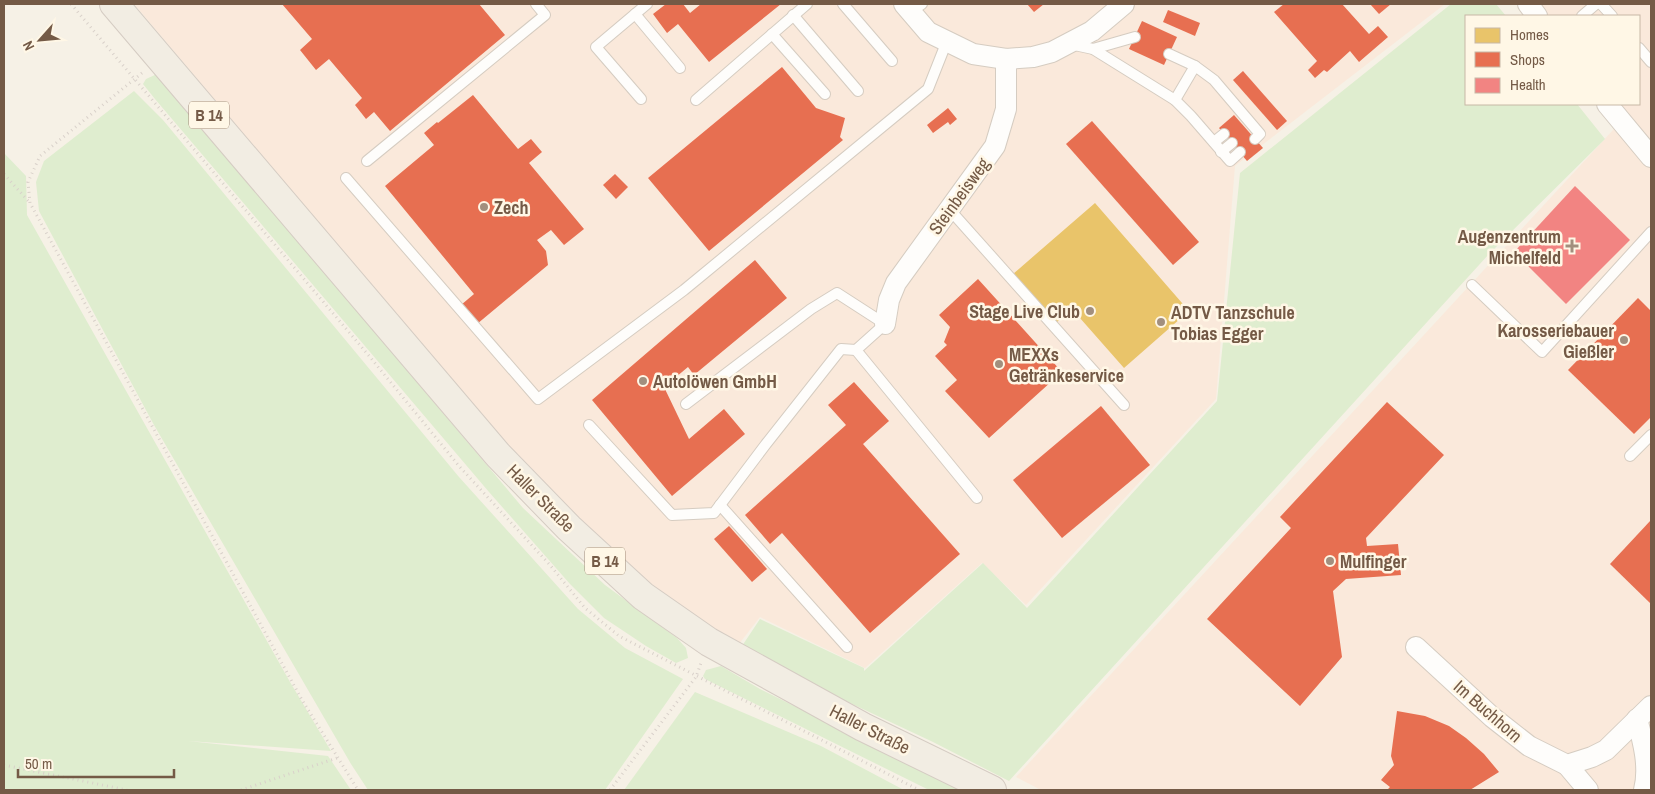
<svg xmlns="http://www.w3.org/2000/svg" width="1655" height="794" viewBox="0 0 1655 794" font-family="'Archivo Narrow',sans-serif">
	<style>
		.commercial { fill: #fae9db }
		.green { fill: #dfedcf }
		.homes { fill: #e9c46a }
		.shops { fill: #e76f51 }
		.health { fill: #f28482 }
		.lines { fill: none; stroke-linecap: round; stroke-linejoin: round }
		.service-casing { stroke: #d5ccc1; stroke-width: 12 }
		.minor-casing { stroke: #d5ccc1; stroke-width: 22 }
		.primary-casing { stroke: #d5ccc3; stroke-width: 30 }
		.path { stroke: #d9d1ca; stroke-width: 3; stroke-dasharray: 1 4; stroke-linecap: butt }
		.service { stroke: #fefdfb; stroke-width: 10 }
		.minor { stroke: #fefdfb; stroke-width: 20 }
		.primary { stroke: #f2ede3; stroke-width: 28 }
		.poi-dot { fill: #a28f7e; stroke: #fff7e6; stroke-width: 2 }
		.labels { text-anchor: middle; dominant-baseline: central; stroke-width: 5; stroke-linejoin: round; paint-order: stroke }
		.shield { fill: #fff7e6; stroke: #9e8976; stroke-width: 1 }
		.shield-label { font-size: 16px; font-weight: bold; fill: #745a46 }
		.street-label { font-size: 18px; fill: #745a46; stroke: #fff7e6 }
		.poi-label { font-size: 18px; font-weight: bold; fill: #745a46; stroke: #fff7e6; text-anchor: start }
	</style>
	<rect width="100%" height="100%" fill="#f6f1e6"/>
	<g class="commercial">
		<polygon points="134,4 1445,4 1235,166 1216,399 1026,605 982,563 865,668 760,617 739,644 690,614 640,575 582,526 531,474"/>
		<polygon points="1532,4 1651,4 1651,790 1041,790 1016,777 1625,117 1613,104 1639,104 1639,16 1542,16"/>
	</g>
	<g class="green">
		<polygon points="1451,4 1496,4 1506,16 1466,16 1466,104 1577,104 1605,139 1489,254 1009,781 933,742 850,703 742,646 760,619 864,668 864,671 983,563 1027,608 1217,401 1240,173"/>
		<polygon points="157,74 523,508 605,585 677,638 686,648 688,658 676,663 646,646 604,618 570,584 489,492 155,99 143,84 146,79"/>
		<polygon points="134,91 163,120 459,477 578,609 625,648 683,679 605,790 368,790 351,764 154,425 39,211 36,182 44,161"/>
		<polygon points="4,153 26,176 27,215 290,682 331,751 188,741 328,756 351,790 4,790"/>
		<polygon points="721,666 760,689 963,790 929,790 705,679 703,676 706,670"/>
		<polygon points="695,692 821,746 904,790 624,790"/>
	</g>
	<polygon class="homes" points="1095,203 1189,311 1124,368 1072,309 1056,323 1013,274"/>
	<g class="shops">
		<polygon points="282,4 479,4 505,35 390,131 374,112 366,119 355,105 362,98 329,59 316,70 300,50 312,39"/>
		<polygon points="666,4 683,4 690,13 701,4 781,4 709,62 678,24 667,33 653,14"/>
		<polygon points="1027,4 1044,4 1034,12"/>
		<polygon points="1284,4 1342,4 1369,34 1378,26 1388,37 1359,62 1350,51 1327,72 1324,70 1315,78 1308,70 1317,61 1274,12"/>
		<polygon points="1370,4 1391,4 1379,14"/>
		<polygon points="1168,10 1200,23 1195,36 1163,22"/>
		<polygon points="1142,21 1177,37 1164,65 1129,49"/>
		<polygon points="782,67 816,108 845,118 840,137 843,140 709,251 648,178"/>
		<polygon points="1243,71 1287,121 1277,130 1233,80"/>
		<polygon points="473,95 518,149 531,139 542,152 529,163 584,229 564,245 551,230 537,240 546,251 548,265 477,324 461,305 474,294 385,186 434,145 424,133 437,122 438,123"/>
		<polygon points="948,108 957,119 950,125 948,122 933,133 927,125"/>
		<polygon points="1234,115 1263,148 1247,161 1219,128"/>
		<polygon points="1092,121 1199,242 1173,265 1066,144"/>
		<polygon points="615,174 628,187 616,199 603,185"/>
		<polygon points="755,260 787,298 694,375 688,367 664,387 689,439 724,409 745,434 672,496 592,400"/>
		<polygon points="978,279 1062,372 989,438 945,391 957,380 935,356 947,345 944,342 950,327 939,315"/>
		<polygon points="1638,298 1651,311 1651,417 1634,434 1568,370"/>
		<polygon points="854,382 889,421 863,444 960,554 870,633 782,533 770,544 745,515 846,425 828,405"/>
		<polygon points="1387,402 1444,455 1366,538 1367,546 1398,544 1401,575 1346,579 1333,591 1342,657 1300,706 1207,619 1291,528 1280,517"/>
		<polygon points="1101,406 1150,465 1062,538 1013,480"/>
		<polygon points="1651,520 1651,604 1610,564"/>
		<polygon points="729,526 767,569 752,582 714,539"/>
		<polygon points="1397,711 1425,716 1449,726 1466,738 1484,754 1499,772 1470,790 1387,790 1390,787 1381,780 1394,765 1391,756"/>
	</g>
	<polygon class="health" points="1575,186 1630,240 1566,304 1514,252"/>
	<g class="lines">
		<defs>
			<g id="service">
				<polyline points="843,4 892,61"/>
				<polyline points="1601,4 1612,16"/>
				<polyline points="911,12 922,4"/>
				<polyline points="635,14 680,68"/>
				<polyline points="793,15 858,91"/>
				<polyline points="1582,16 1596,4"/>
				<polyline points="772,34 825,94"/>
				<polyline points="1070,44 1093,49 1175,100 1191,116 1230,161 1240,152"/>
				<polyline points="1639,48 1651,62"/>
				<polyline points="1093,49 1135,37"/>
				<polyline points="1169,54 1195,66"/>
				<polyline points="641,99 596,47 647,4"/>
				<polyline points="696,100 807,4"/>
				<polyline points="1175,100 1195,66 1214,80 1260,134 1255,139"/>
				<polyline points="1214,142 1224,134"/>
				<polyline points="1221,152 1232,143"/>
				<polyline points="367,161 545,15 536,4"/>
				<polyline points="346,178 538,399 684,290 928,89 947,41"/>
				<polyline points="950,210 1124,405"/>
				<polyline points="1472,285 1542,352 1651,232"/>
				<polyline points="686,404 811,309 837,293 885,324 856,350 977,498"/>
				<polyline points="589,425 672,515 714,513 766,444 841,349 856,350"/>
				<polyline points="1630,456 1651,435"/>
				<polyline points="720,505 847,647"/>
			</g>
			<g id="minor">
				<polyline points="904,4 928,32 973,54 1006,59 1033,57 1052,52 1092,31 1124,4"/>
				<polyline points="1528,4 1537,16"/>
				<polyline points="1607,104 1651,157"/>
				<polyline points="885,324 889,300 896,283 995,146 1006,109 1006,59"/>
				<polyline points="1416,647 1492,717 1529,746 1567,765 1592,757 1606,750 1651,706"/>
				<path d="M1637 719C1643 741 1650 767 1644 790"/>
				<polyline points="1567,765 1588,790"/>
			</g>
			<polyline id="primary" points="114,4 498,455 569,528 643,596 709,642 863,727 992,790"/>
		</defs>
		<use href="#service" class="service-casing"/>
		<use href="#minor" class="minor-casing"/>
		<use href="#primary" class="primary-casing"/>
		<g class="path">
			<polyline points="71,4 370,357 459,466 550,565 585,608 619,636 919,790"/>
			<polyline points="142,73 40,156 28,182 30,203 302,700 358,790"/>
			<polyline points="4,174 30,203"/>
			<polyline points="4,765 127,790"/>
			<polyline points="241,790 337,758"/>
			<polyline points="610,790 696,677 701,663"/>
		</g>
		<use href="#service" class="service"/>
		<use href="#minor" class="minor"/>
		<use href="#primary" class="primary"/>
	</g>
	<g class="poi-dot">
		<circle cx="484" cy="207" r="5"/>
		<path d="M1569.5 238.5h5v5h5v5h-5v5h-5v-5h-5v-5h5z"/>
		<circle cx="1090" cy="311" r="5"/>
		<circle cx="1161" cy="322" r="5"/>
		<circle cx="1624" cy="340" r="5"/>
		<circle cx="999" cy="364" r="5"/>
		<circle cx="643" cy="381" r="5"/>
		<circle cx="1330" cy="561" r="5"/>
	</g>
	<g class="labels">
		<g class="shield">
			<rect x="189" y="101.5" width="40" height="27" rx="4"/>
			<rect x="585" y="547.5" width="40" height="27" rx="4"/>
		</g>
		<g class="shield-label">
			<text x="209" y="115">B 14</text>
			<text x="605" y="561">B 14</text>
		</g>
		<g class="street-label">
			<text transform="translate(959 196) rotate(-54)">Steinbeisweg</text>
			<text transform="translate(541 498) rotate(45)">Haller Straße</text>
			<text transform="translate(1488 711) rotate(41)">Im Buchhorn</text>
			<text transform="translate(870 729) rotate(27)">Haller Straße</text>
		</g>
		<g class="poi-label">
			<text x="494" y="207">Zech</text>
			<text x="1561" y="236" text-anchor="end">Augenzentrum<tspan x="1561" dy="21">Michelfeld</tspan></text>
			<text x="1080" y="311" text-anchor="end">Stage Live Club</text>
			<text x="1171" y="312">ADTV Tanzschule<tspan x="1171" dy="21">Tobias Egger</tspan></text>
			<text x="1614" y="330" text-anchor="end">Karosseriebauer<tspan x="1614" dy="21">Gießler</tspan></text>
			<text x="1009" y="354">MEXXs<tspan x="1009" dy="21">Getränkeservice</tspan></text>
			<text x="653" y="381">Autolöwen GmbH</text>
			<text x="1340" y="561">Mulfinger</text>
		</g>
	</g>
	<rect width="1655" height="794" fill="none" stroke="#745a46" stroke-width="10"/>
	<rect x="1465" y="15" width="175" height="90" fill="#fff7e6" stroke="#c7b8a6"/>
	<rect x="1475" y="28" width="25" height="15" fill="#e9c46a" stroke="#c7b8a6"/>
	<text x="1510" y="40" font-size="15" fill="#745a46">Homes</text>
	<rect x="1475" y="52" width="25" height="15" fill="#e76f51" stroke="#c7b8a6"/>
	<text x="1510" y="65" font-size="15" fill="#745a46">Shops</text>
	<rect x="1475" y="78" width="25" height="15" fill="#f28482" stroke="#c7b8a6"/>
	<text x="1510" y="90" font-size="15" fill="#745a46">Health</text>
	<g transform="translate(40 40) rotate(243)" stroke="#fff7e6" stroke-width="4" paint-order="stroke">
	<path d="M0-4L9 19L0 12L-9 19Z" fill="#745a46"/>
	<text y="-8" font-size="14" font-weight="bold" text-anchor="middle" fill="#745a46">N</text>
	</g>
	<path d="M18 769v8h156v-8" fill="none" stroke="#745a46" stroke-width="2.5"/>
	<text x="25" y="769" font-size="15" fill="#745a46" stroke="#fff7e6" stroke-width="4" paint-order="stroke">50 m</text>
</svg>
